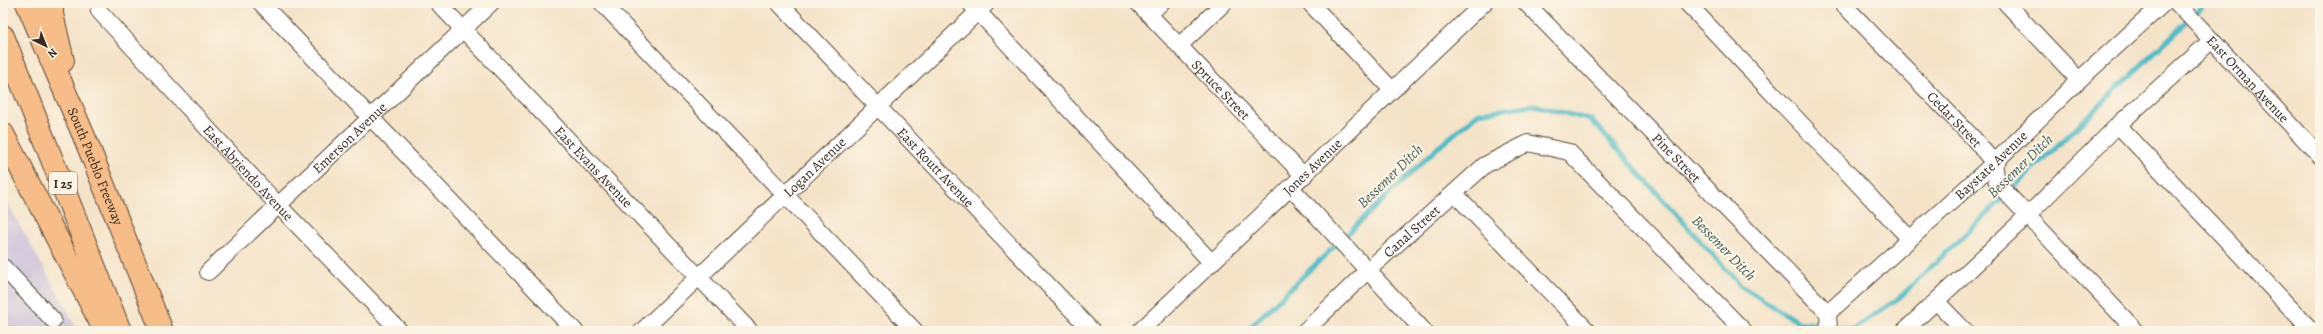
<svg xmlns="http://www.w3.org/2000/svg" width="2323" height="334" viewBox="0 0 2323 334" font-family="Alegreya,serif">
	<style>
		.industrial { fill: #c8c0d8 }
		.lines { fill: none; stroke-linecap: round; stroke-linejoin: round }
		.stream { stroke: #4dbbc7; stroke-width: 5 }
		.minor-casing { stroke: #574637; stroke-width: 18 }
		.highway-casing { stroke: #574637; stroke-width: 24 }
		.minor { stroke: #fff; stroke-width: 16 }
		.highway { stroke: #f7bd88; stroke-width: 22 }
		.labels { text-anchor: middle; dominant-baseline: central; stroke-width: 4; stroke-linejoin: round; paint-order: stroke }
		.shield { fill: #fcf5e5; stroke: #75675a; stroke-width: 1 }
		.shield-label { font-size: 13px; font-weight: bold; fill: #3b2a1e }
		.street-label { font-size: 14px; fill: #3b2a1e; stroke: #fcf5e5 }
		.water-label { font-size: 15px; font-style: italic; fill: #415d59; stroke: #fcf5e5 }
	</style>
	<rect width="100%" height="100%" fill="#fcf5e5"/>
	<filter id="ink" filterUnits="userSpaceOnUse"><feTurbulence type="fractalNoise" baseFrequency=".025" numOctaves="2"/><feDisplacementMap in="SourceGraphic" scale="8" xChannelSelector="R" yChannelSelector="G"/><feConvolveMatrix kernelMatrix="1 2 1 2 8 2 1 2 1" color-interpolation-filters="sRGB"/></filter>
	<filter id="wash" filterUnits="userSpaceOnUse"><feTurbulence type="fractalNoise" baseFrequency=".012" numOctaves="4" result="noise"/><feDisplacementMap in="SourceGraphic" scale="16" xChannelSelector="R" yChannelSelector="G"/><feGaussianBlur stdDeviation="0.9" result="paint"/><feColorMatrix in="noise" values="0 0 0 0 0 0 0 0 0 0 0 0 0 0 0 0 0 1.4 0 .05"/><feComposite in="paint" operator="in"/></filter>
	<g filter="url(#wash)">
		<rect width="100%" height="100%" fill="#f4e3c7"/>
		<polygon class="industrial" points="3,195 66,308 78,331 3,331"/>
		<g class="lines">
			<polyline class="stream" points="1246,331 1434,151 1479,113 1534,105 1591,120 1741,286 1798,322 1853,329 1899,298 2206,3"/>
		</g>
	</g>
	<g filter="url(#ink)">
		<g class="lines">
			<defs>
				<g id="minor">
					<polyline points="261,3 575,331"/>
					<path id="s1" d="M438 3 750 331"/>
					<polyline points="602,3 915,331"/>
					<path id="s2" d="M779 3 1092 331"/>
					<path id="s3" d="M1138 3 1304 176"/>
					<polyline points="1310,3 1392,90"/>
					<path id="s4" d="M1526 3 1828 313"/>
					<polyline points="1687,3 1910,239"/>
					<path id="s5" d="M1842 3 1974 139 1994 163 1997 183 2136 331"/>
					<polyline points="2006,3 2079,80"/>
					<path id="s6" d="M2177 3 2320 156"/>
					<polyline points="971,4 1212,263"/>
					<path id="s7" d="M99 11 278 205 400 331"/>
					<polyline points="1149,14 1161,3"/>
					<polyline points="1179,46 1224,3"/>
					<polyline points="2118,125 2312,331"/>
					<polyline points="1291,188 1424,331"/>
					<polyline points="1454,193 1588,331"/>
					<polyline points="3,267 53,320"/>
					<path id="s8" d="M208 272 491 3"/>
					<polyline points="1937,302 1965,331"/>
					<path id="s9" d="M1828 313 1994 163 2079 80 2164 3"/>
					<polyline points="1828,313 1829,331"/>
					<path id="s10" d="M642 331 987 3"/>
					<path id="s11" d="M1140 331 1484 3"/>
					<path id="s12" d="M1305 331 1367 271 1485 165 1528 143 1569 152 1744 331"/>
					<polyline points="1904,331 2027,216 2118,125 2212,40"/>
				</g>
				<g id="highway">
					<path id="s13" d="M27 3 86 141 162 331"/>
					<polyline points="52,3 52,14 63,61"/>
					<polyline points="3,36 120,331"/>
					<polyline points="3,134 105,331"/>
				</g>
			</defs>
			<use href="#minor" class="minor-casing"/>
			<use href="#highway" class="highway-casing"/>
			<use href="#minor" class="minor"/>
			<use href="#highway" class="highway"/>
		</g>
	</g>
	<g class="labels">
		<rect class="shield" x="49" y="172" width="28" height="22" rx="3"/>
		<g class="shield-label">
			<text x="63" y="183">I 25</text>
		</g>
		<g class="street-label">
			<text stroke="none"><textPath href="#s6" startOffset="104">East Orman Avenue</textPath></text>
			<text stroke="none"><textPath href="#s3" startOffset="120">Spruce Street</textPath></text>
			<text stroke="none"><textPath href="#s5" startOffset="162">Cedar Street</textPath></text>
			<text stroke="none"><textPath href="#s8" startOffset="195">Emerson Avenue</textPath></text>
			<text stroke="none"><textPath href="#s4" startOffset="216">Pine Street</textPath></text>
			<text stroke="none"><textPath href="#s9" startOffset="220">Baystate Avenue</textPath></text>
			<text stroke="none"><textPath href="#s13" startOffset="177">South Pueblo Freeway</textPath></text>
			<text stroke="none"><textPath href="#s1" startOffset="226">East Evans Avenue</textPath></text>
			<text stroke="none"><textPath href="#s10" startOffset="238">Logan Avenue</textPath></text>
			<text stroke="none"><textPath href="#s11" startOffset="238">Jones Avenue</textPath></text>
			<text stroke="none"><textPath href="#s2" startOffset="227">East Routt Avenue</textPath></text>
			<text stroke="none"><textPath href="#s7" startOffset="220">East Abriendo Avenue</textPath></text>
			<text stroke="none"><textPath href="#s12" startOffset="146">Canal Street</textPath></text>
		</g>
		<g class="water-label">
			<text transform="translate(2020 166) rotate(-44)">Bessemer Ditch</text>
			<text transform="translate(1390 176) rotate(-44)">Bessemer Ditch</text>
			<text transform="translate(1724 248) rotate(46)">Bessemer Ditch</text>
		</g>
	</g>
	<rect width="2323" height="334" fill="none" stroke="#fcf5e5" stroke-width="16"/>
	<g transform="translate(46 46) rotate(137)" stroke="#fcf5e5" stroke-width="3" paint-order="stroke">
	<path d="M0-3L7 15L0 10L-7 15Z" fill="#3b2a1e"/>
	<text y="-6" font-size="11" font-weight="bold" text-anchor="middle" fill="#3b2a1e">N</text>
	</g>
</svg>
